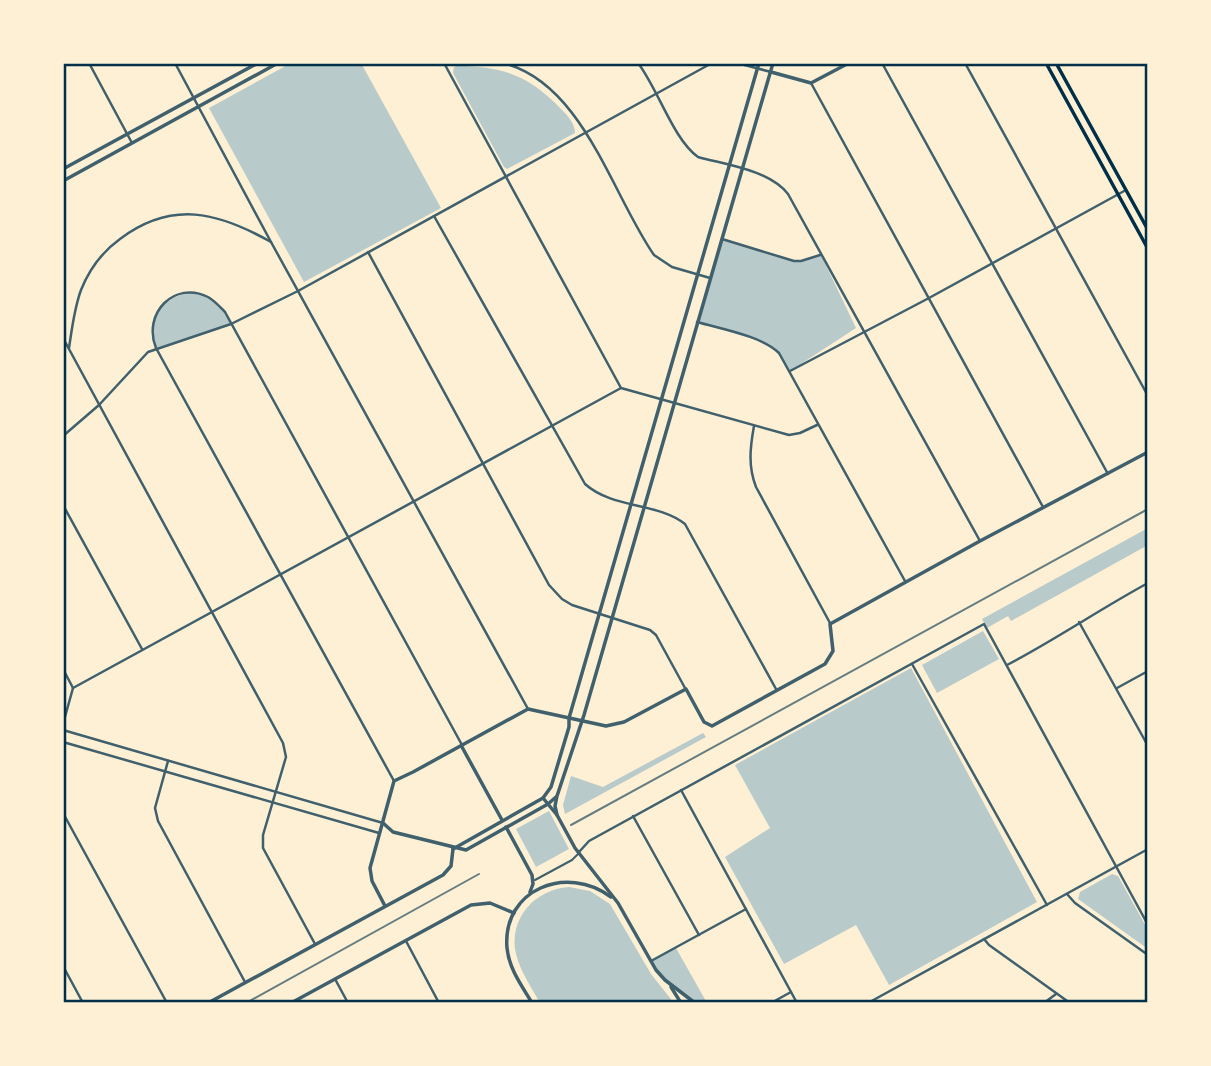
<svg xmlns="http://www.w3.org/2000/svg" width="1211" height="1066" viewBox="0 0 1211 1066" font-family="Literata,serif">
	<style>
		.green { fill: #b9caca }
		.lines { fill: none; stroke-linecap: round; stroke-linejoin: round }
		.service { stroke: #3f606c; stroke-width: 2 }
		.minor { stroke: #3f606c; stroke-width: 2.5 }
		.tertiary { stroke: #3f606c; stroke-width: 3.5 }
		.secondary { stroke: #003049; stroke-width: 3.5 }
		.tram { stroke: #657d81; stroke-width: 2 }
		.rail { stroke: #657d81; stroke-width: 2 }
		.neatline { fill: none; stroke: #003049; stroke-width: 2.5 }
	</style>
	<rect width="100%" height="100%" fill="#fdf0d5"/>
	<g class="green">
		<polygon points="291,63 361,63 441,208 304,282 209,108"/>
		<path d="M457 66C503 66 530 76 562 110 568 116 575 124 575 133L507 169 504 167 453 73 454 67Z"/>
		<polygon points="722,239 794,261 801,261 821,255 856,328 790,371 774,348 756,340 697,322"/>
		<path d="M188 293C209 294 222 306 231 324L156 348C145 321 161 298 188 293Z"/>
		<polygon points="1148,528 1148,545 1011,621 1008,616 987,628 982,619"/>
		<polygon points="983,631 999,659 937,693 922,665"/>
		<polygon points="911,668 1037,902 889,985 856,925 784,964 725,857 770,828 735,765"/>
		<polygon points="703,733 706,737 565,814 563,805 571,776 603,787"/>
		<polygon points="549,811 569,849 536,867 516,829"/>
		<polygon points="1112,874 1118,876 1148,930 1148,949 1078,899 1080,892"/>
		<path d="M569 887 590 891 610 904 651 974 674 1003H540C532 988 520 971 516 954 508 919 535 889 569 887Z"/>
		<path d="M676 948 707 1003C683 1003 665 980 651 961Z"/>
	</g>
	<g class="lines">
		<polyline class="service" points="535,880 572,860 578,854"/>
		<g class="minor">
			<polyline points="89,63 132,143"/>
			<polyline points="175,63 271,242 528,709"/>
			<polyline points="444,63 621,388 789,435 800,433 817,425"/>
			<path d="M503 63C583 83 612 195 654 255L672 267 710 278"/>
			<path d="M638 63C658 89 673 139 698 157 727 165 769 170 788 194L980 541"/>
			<polyline points="737,63 771,72"/>
			<polyline points="882,63 1108,474"/>
			<polyline points="965,63 1148,396"/>
			<polyline points="811,83 1043,507"/>
			<path d="M434 216 585 484C613 509 657 502 685 524L776 689"/>
			<polyline points="722,239 794,261 801,261 820,255"/>
			<polyline points="368,252 549,585 562,599 572,605 650,630 656,635 685,688"/>
			<path d="M697 322C721 329 762 336 779 353L905 581"/>
			<polyline points="63,338 283,743 286,757 263,835 263,848 315,944"/>
			<path d="M69 348C72 329 74 309 81 290 89 270 102 252 120 239 172 200 218 212 271 242"/>
			<polyline points="790,371 929,298 1126,190"/>
			<path d="M754 426C750 448 748 466 756 487L830 623"/>
			<polyline points="63,436 99,405 148,352 231,324 298,291 712,63"/>
			<polyline points="63,505 142,649"/>
			<polyline points="1079,622 1148,746"/>
			<polyline points="912,664 1047,905"/>
			<path d="M1007 665C1055 640 1100 609 1148 583"/>
			<polyline points="63,669 73,688 63,724"/>
			<polyline points="73,688 621,388"/>
			<polyline points="1117,688 1148,671"/>
			<polyline points="63,730 383,823"/>
			<polyline points="63,742 379,833"/>
			<polyline points="168,761 155,808 158,821 245,982"/>
			<path d="M394 781 156 348C142 313 175 280 208 297 215 301 220 307 225 312L462 745"/>
			<polyline points="681,790 797,1003"/>
			<polyline points="63,813 167,1003"/>
			<polyline points="633,816 699,935"/>
			<polyline points="579,852 589,841 984,624 1148,925"/>
			<polyline points="1067,894 1075,903 1148,955"/>
			<polyline points="984,939 989,945 1070,1003"/>
			<polyline points="406,941 439,1003"/>
			<polyline points="651,961 746,909"/>
			<polyline points="63,966 83,1003"/>
			<polyline points="335,979 348,1003"/>
			<polyline points="771,1003 791,992"/>
			<polyline points="868,1003 1148,849"/>
			<polyline points="1044,1003 1056,994"/>
		</g>
		<g class="tertiary">
			<polyline points="771,72 811,83 849,63"/>
			<polyline points="63,169 258,63"/>
			<polyline points="63,181 278,63"/>
			<polyline points="462,747 502,820"/>
			<polyline points="543,798 557,815 575,848 618,903 656,970 665,980 695,1003"/>
			<polyline points="557,815 555,806 557,796 584,715 773,63"/>
			<polyline points="383,823 393,832 466,850 548,804 556,797"/>
			<polyline points="506,827 532,875 533,884 530,892"/>
			<polyline points="453,849 543,798 551,787 569,727 569,718 759,63"/>
			<polyline points="385,906 372,881 370,868 394,781 413,772 528,709 606,726 624,722 686,689 704,722 712,726 825,664 833,651 830,624 980,541 1148,452"/>
			<polyline points="671,987 681,1003"/>
			<polyline points="208,1003 443,875 451,866 453,849"/>
			<polyline points="291,1003 471,905 490,903 514,913"/>
			<path d="M532 1003C522 986 509 969 507 948 502 889 567 864 611 897"/>
		</g>
		<g class="secondary">
			<polyline points="1046,63 1148,249"/>
			<polyline points="1056,63 1148,230"/>
		</g>
		<g class="tram">
			<polyline points="571,825 1148,509"/>
			<polyline points="246,1003 479,874"/>
		</g>
		<polyline class="rail" points="1148,63 1148,69"/>
	</g>
	<rect width="1211" height="1066" fill="none" stroke="#fdf0d5" stroke-width="130"/>
	<rect x="65" y="65" width="1081" height="936" class="neatline"/>
</svg>
